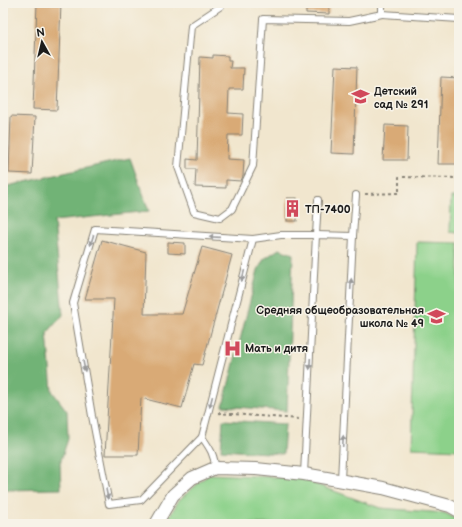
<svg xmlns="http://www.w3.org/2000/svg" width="462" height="527" viewBox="0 0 462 527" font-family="'Balsamiq Sans',sans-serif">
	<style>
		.green { fill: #8cd18a; stroke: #547653 }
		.forest { fill: #71b376; stroke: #466849 }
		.building { fill: #d9aa76 }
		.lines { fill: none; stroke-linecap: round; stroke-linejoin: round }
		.service-casing { stroke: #868175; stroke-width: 8 }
		.minor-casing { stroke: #868175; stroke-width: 14 }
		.path { stroke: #868175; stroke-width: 2; stroke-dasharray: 3 3; stroke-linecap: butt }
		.service { stroke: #fff; stroke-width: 6 }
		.minor { stroke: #fff; stroke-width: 12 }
		.oneway { fill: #999 }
		.labels { text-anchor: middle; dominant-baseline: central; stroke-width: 3; stroke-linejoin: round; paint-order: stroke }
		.poi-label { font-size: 11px; font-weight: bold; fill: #1c1c1c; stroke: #f7f3e8; text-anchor: start }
	</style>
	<rect width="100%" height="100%" fill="#f7f3e8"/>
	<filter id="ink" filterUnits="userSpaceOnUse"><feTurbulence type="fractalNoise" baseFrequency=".025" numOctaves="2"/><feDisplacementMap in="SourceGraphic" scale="8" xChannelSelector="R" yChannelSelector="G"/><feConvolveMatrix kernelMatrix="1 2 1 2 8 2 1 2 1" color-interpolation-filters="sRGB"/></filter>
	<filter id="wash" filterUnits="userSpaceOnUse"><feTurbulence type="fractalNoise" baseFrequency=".012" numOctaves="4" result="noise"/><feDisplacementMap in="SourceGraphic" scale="16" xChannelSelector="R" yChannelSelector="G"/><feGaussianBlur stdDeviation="0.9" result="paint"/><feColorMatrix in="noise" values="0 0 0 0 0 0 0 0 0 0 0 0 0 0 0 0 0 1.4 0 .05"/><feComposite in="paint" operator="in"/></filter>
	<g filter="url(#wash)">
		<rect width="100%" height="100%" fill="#f1e6ce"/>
		<g class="green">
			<polygon points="451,197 459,197 459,233 450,232"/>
			<polygon points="417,242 459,243 459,450 411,448"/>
			<polygon points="209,474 299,478 380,508 445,513 459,520 459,524 165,524 179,500"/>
		</g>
		<g class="forest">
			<polygon points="130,158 149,211 54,221 63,315 47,333 52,391 67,411 68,439 60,463 61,489 3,490 3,187"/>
			<polygon points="279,249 293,254 287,411 223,406 258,270 264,259"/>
			<polygon points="223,420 285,424 283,454 221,450"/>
		</g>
		<g id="blocks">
			<g class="building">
				<polygon points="37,3 61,3 57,110 33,109"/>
				<polygon points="306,3 329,3 329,14 306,13"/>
				<polygon points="213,55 228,56 228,61 231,61 230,68 244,68 243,89 229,89 228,113 243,114 242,135 228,135 227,159 244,160 243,176 241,181 226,180 226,188 195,187 196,169 187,169 187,159 197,160 200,57 213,58"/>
				<polygon points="335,66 357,67 354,154 331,153"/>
				<polygon points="441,77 459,78 459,164 438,164"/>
				<polygon points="11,116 35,117 32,174 9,173"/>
				<polygon points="385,125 408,126 407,160 383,160"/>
				<rect x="287" y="198" width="10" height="23"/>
				<polygon points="102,240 146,252 144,314 182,314 202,247 232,255 202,365 194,364 182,408 141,398 138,455 105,455 114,299 85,299"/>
				<polygon points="168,242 185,243 185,254 168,253"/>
			</g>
		</g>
	</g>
	<g filter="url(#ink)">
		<use href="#blocks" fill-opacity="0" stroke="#868175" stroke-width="1"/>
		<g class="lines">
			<defs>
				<g id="service">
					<polyline points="221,3 221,6 191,26 178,167 194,212 220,218 232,209 253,166 263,19 349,21 382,14"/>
					<polyline points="382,3 382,14 459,19"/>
					<polyline points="353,236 356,195"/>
					<polyline points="202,437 141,500 109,504 92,416 73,303 95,229 253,239"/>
					<path d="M215 468C215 455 209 447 202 437L253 239 281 235H316L318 200"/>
					<polyline points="304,474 316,235 353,236 341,480"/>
				</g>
				<polyline id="minor" points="156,524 173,495 192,478 215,468 256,469 304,474 383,488 450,506 459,511"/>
			</defs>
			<use href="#service" class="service-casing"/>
			<use href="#minor" class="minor-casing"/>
			<g class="path">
				<polyline points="365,194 399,193 399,177 459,178"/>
				<polyline points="218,413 299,419"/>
			</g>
			<use href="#service" class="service"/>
			<use href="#minor" class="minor"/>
		</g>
		<defs><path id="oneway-solid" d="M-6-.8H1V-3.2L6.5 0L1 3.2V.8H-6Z"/></defs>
		<g class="oneway">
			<use href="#oneway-solid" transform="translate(214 237) rotate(-176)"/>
			<use href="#oneway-solid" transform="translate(92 240) rotate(107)"/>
			<use href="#oneway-solid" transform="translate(243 276) rotate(104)"/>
			<use href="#oneway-solid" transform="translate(351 284) rotate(-87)"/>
			<use href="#oneway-solid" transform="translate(310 364) rotate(93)"/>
			<use href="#oneway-solid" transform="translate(84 366) rotate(80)"/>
			<use href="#oneway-solid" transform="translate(211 402) rotate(104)"/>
			<use href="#oneway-solid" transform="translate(343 441) rotate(-87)"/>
			<use href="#oneway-solid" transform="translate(107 494) rotate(79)"/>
		</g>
	</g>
	<defs>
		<symbol id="school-bare" viewBox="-9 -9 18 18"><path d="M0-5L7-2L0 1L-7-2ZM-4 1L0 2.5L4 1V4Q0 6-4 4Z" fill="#d1495b" stroke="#f7f3e8" stroke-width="2.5" paint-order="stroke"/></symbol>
		<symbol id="building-bare" viewBox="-9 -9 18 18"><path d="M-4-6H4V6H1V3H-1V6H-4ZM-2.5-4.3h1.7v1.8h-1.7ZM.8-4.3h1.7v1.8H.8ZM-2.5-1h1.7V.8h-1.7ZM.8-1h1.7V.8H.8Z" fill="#d1495b" stroke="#f7f3e8" stroke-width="2.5" paint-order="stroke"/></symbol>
		<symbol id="hospital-bare" viewBox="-9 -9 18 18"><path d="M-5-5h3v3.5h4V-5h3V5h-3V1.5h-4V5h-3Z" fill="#d1495b" stroke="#f7f3e8" stroke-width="2.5" paint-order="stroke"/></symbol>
	</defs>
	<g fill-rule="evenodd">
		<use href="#school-bare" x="348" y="84" width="25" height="25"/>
		<use href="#building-bare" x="280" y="196" width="25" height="25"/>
		<use href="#school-bare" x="424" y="304" width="25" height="25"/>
		<use href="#hospital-bare" x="220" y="336" width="25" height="25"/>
	</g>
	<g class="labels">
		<g class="poi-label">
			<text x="374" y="91">Детский<tspan x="374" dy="13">сад № 291</tspan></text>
			<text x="305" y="209">ТП-7400</text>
			<text x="424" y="310" text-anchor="end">Средняя общеобразовательная<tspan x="424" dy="13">школа № 49</tspan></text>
			<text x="245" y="348">Мать и дитя</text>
		</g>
	</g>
	<rect width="462" height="527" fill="none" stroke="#f7f3e8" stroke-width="16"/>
	<g transform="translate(42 42) rotate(352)" stroke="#f7f3e8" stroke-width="3" paint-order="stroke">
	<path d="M0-3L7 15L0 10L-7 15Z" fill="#1c1c1c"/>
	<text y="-6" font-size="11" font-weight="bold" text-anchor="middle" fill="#1c1c1c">N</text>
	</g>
</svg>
